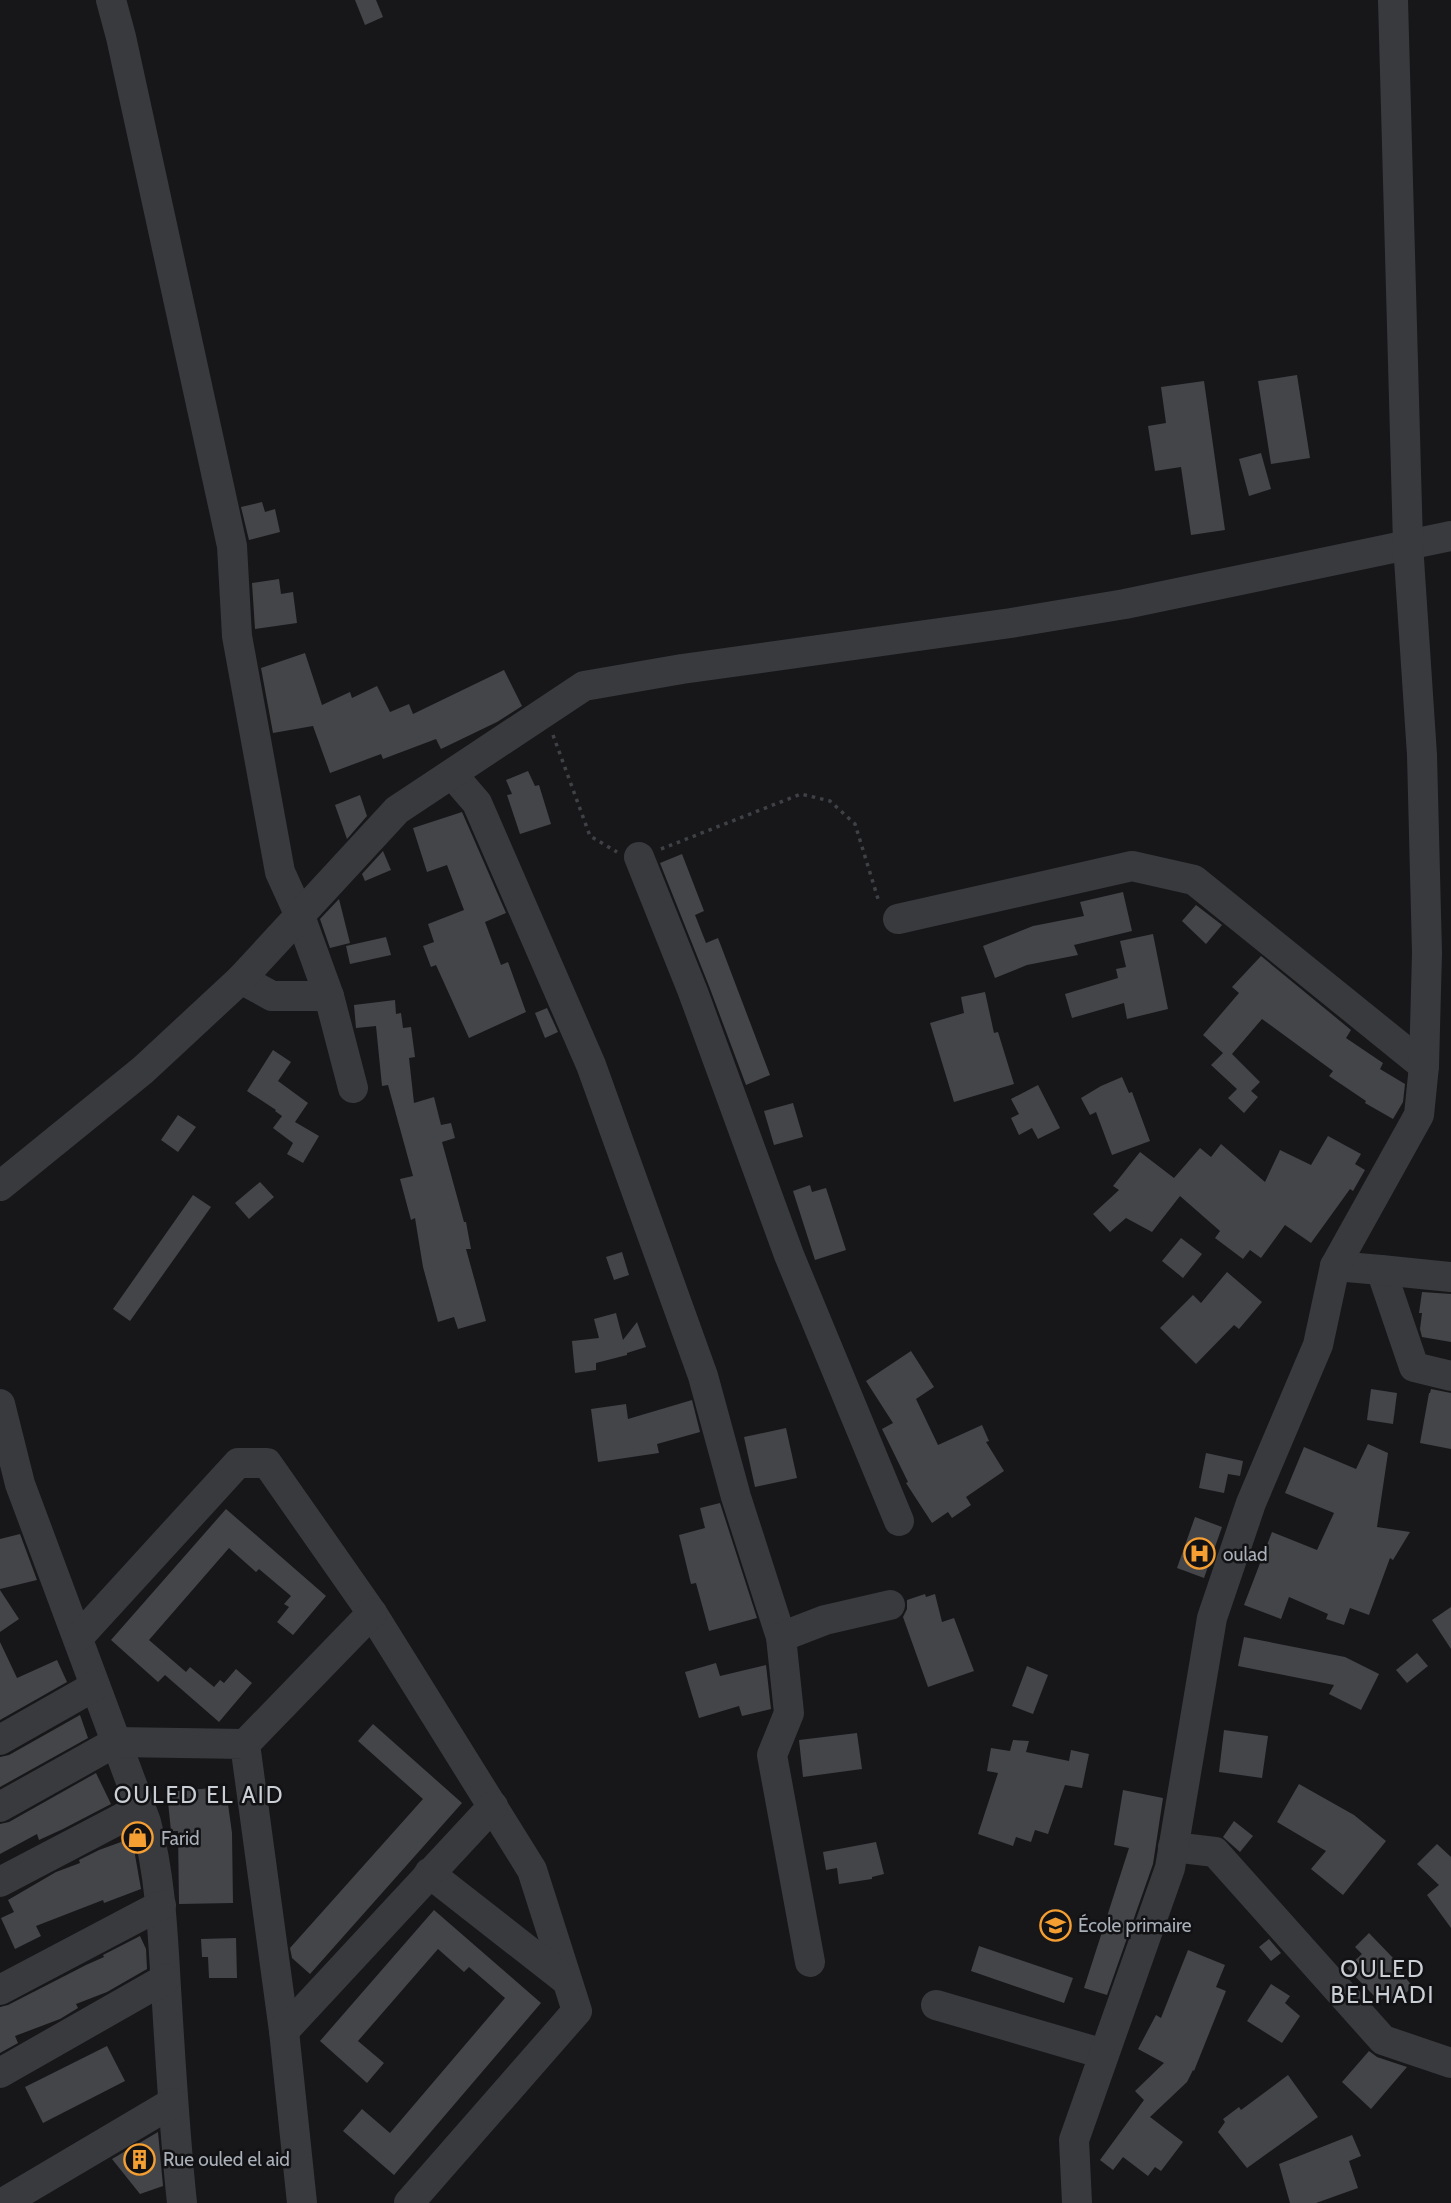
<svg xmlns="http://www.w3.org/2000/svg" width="1451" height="2203" viewBox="0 0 1451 2203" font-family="Cabin,sans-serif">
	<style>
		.building { fill: #434549 }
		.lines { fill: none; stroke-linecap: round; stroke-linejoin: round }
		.path { stroke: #3e4145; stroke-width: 3.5; stroke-dasharray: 3.5 5; stroke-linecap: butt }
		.minor { stroke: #383a3e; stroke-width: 30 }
		.labels { text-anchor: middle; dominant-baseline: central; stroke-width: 5; stroke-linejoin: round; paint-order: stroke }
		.poi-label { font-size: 19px; fill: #a9b0b9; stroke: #121214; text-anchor: start }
		.quarter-label { font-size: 23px; letter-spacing: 2px; fill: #caced5; stroke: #121214 }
	</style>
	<rect width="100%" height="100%" fill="#171719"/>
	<g class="building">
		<polygon points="355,0 376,0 383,17 365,25"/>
		<polygon points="1297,375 1310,458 1271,464 1258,381"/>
		<polygon points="1204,381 1225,530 1191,535 1181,467 1155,471 1148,426 1166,423 1161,387"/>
		<polygon points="1261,453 1271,489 1249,496 1239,459"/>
		<polygon points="262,502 265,512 275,509 280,532 249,540 241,507"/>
		<polygon points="279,579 281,594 293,592 297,623 255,629 252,583"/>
		<polygon points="305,653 322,705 350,692 352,698 377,686 390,712 409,704 413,714 504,670 522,706 497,722 441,749 436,739 383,759 381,754 330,773 313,726 273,733 261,668"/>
		<polygon points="528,771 535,786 539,785 551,824 520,834 507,795 512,794 506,780"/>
		<polygon points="360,795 367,816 347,839 335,805"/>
		<polygon points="462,812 506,913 485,922 501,965 508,962 526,1012 469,1038 436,965 431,967 423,946 434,942 428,924 464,910 447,865 427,872 413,828"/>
		<polygon points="383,851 391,870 365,881 362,874"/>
		<polygon points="682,854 704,911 695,915 706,943 718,938 770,1075 746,1085 709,986 660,863"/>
		<polygon points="1123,892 1132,931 1074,945 1078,955 1027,965 995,978 983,946 1033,926 1084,916 1080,902"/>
		<polygon points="339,899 350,943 330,948 320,919"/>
		<polygon points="1196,905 1222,925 1206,944 1182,921"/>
		<polygon points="1153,934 1168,1009 1127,1019 1124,1003 1072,1018 1065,994 1118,978 1116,969 1126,967 1120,941"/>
		<polygon points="386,937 391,955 350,964 346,946"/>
		<polygon points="1261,956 1351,1030 1346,1038 1383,1063 1380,1069 1405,1084 1403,1102 1393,1119 1365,1103 1366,1101 1329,1076 1333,1071 1262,1019 1232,1054 1260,1082 1251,1091 1258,1097 1244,1113 1228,1098 1237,1089 1211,1065 1223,1053 1203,1035 1239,993 1232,987"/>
		<polygon points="985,992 994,1033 998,1032 1014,1084 954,1102 930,1023 964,1013 961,997"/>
		<polygon points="395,1000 396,1014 401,1013 403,1028 411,1027 415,1057 409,1058 414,1103 434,1097 441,1125 451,1123 455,1138 442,1142 464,1222 466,1222 471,1249 466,1249 486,1321 458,1329 454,1317 438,1322 423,1267 415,1218 411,1220 400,1179 413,1176 388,1085 382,1086 376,1026 356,1028 354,1005"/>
		<polygon points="547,1008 558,1032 545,1038 535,1013"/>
		<polygon points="273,1050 291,1062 278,1081 308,1103 295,1122 319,1136 303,1163 287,1154 293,1143 273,1128 282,1116 275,1111 276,1110 247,1091"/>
		<polygon points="1122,1077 1129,1093 1132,1092 1150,1141 1112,1155 1096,1112 1090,1115 1081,1098 1101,1086"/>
		<polygon points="1038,1085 1060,1128 1038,1139 1032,1128 1019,1135 1011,1118 1019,1114 1011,1099"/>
		<polygon points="793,1103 803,1137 774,1145 764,1111"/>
		<polygon points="178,1115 196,1127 178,1152 161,1140"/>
		<polygon points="1328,1136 1361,1154 1355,1164 1365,1170 1353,1191 1350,1189 1311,1243 1285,1225 1261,1258 1250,1250 1243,1259 1215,1238 1220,1231 1180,1196 1152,1232 1126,1218 1110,1232 1093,1214 1119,1190 1113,1186 1140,1152 1174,1178 1200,1148 1211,1157 1221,1144 1265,1182 1280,1150 1311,1165"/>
		<polygon points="260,1182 274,1197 249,1219 235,1203"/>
		<polygon points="810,1185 812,1192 826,1188 846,1250 815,1260 793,1191"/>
		<polygon points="193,1195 211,1207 130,1321 113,1309"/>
		<polygon points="1181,1238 1202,1254 1183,1278 1162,1261"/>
		<polygon points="622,1252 629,1275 614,1280 606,1257"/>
		<polygon points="1227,1272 1262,1302 1239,1329 1234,1325 1196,1364 1160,1328 1193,1295 1201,1303"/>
		<polygon points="1422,1292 1451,1294 1451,1342 1422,1337 1420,1329 1422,1313 1419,1313"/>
		<polygon points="616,1313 623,1340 637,1322 646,1347 627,1353 627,1355 596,1363 596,1370 575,1373 572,1341 599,1338 594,1319"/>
		<polygon points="911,1351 934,1387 916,1399 938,1445 982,1425 989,1441 986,1442 1004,1471 966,1497 971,1505 952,1518 948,1512 932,1523 906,1483 908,1482 882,1429 893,1423 866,1381"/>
		<polygon points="1371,1389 1397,1393 1393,1424 1367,1420"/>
		<polygon points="1431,1389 1451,1393 1451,1449 1420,1443 1429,1393 1430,1393"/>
		<polygon points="692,1400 700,1432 657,1444 659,1453 598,1462 591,1409 626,1404 628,1419"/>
		<polygon points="786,1428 797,1478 755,1487 744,1437"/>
		<polygon points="1368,1444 1388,1453 1377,1527 1410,1532 1393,1560 1390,1558 1369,1615 1350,1608 1344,1625 1326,1619 1328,1614 1289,1597 1281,1619 1244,1605 1272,1532 1317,1550 1334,1513 1285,1493 1304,1447 1356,1469"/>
		<polygon points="1206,1453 1243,1461 1240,1476 1228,1474 1224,1493 1199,1488"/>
		<polygon points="720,1503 757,1618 709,1631 696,1583 691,1584 679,1535 705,1528 700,1508"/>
		<polygon points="226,1509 326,1596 293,1635 277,1622 289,1607 284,1604 291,1596 259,1569 256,1572 229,1548 149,1640 186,1672 190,1667 214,1687 220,1680 224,1683 236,1669 252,1683 219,1722 165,1675 158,1682 111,1640"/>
		<polygon points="1195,1517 1222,1527 1204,1578 1177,1568"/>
		<polygon points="20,1534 37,1580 0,1589 0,1539"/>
		<polygon points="0,1590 19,1619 0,1632"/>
		<polygon points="925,1594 926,1597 935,1594 942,1622 954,1618 974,1671 928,1687 903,1617 907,1609 907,1600"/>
		<polygon points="1451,1607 1451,1649 1432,1620"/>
		<polygon points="1244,1637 1345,1657 1379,1674 1361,1710 1329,1694 1334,1685 1238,1666"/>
		<polygon points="0,1642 17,1678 57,1660 67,1682 0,1720"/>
		<polygon points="1417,1653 1428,1666 1407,1683 1396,1670"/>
		<polygon points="716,1663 720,1676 766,1665 771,1709 742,1716 739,1706 699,1718 685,1672"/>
		<polygon points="1027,1666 1048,1675 1033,1714 1012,1706"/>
		<polygon points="80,1715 88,1738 0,1787 0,1757 9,1755"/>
		<polygon points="373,1724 462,1803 310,1974 292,1958 290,1948 423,1799 358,1741"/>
		<polygon points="1224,1730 1268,1736 1262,1778 1219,1772"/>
		<polygon points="857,1733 862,1769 803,1777 799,1740"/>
		<polygon points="1013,1740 1029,1741 1026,1752 1069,1761 1071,1750 1089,1754 1082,1788 1065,1785 1048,1834 1035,1830 1031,1842 1016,1837 1013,1846 978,1834 998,1773 987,1771 991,1748 1010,1751"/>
		<polygon points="96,1773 111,1804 63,1829 39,1840 37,1834 0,1854 0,1824 9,1822"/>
		<polygon points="1299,1784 1354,1815 1386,1841 1343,1895 1311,1869 1326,1851 1277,1822"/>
		<polygon points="212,1788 214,1805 228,1804 232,1833 233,1903 179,1904 178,1831 171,1831 167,1792"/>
		<polygon points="1123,1790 1163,1798 1153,1864 1107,1995 1084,1988 1129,1848 1114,1845"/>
		<polygon points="1234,1821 1253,1836 1240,1852 1223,1837"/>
		<polygon points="132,1838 141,1889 104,1903 103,1900 36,1926 41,1936 15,1949 1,1918 14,1912 8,1900 56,1872 80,1863 79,1860 99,1850"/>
		<polygon points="876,1842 884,1874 872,1877 872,1879 839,1884 837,1868 826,1870 823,1852"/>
		<polygon points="1437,1844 1451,1857 1451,1928 1427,1895 1439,1885 1417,1864"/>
		<polygon points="434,1910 541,2003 394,2175 343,2131 362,2109 390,2133 505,1998 469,1967 464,1972 438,1949 358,2041 384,2063 367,2083 320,2041"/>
		<polygon points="1369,1933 1395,1960 1393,1962 1413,1987 1392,2004 1386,1996 1379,2001 1347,1968 1362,1954 1355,1947"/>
		<polygon points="140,1936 146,1949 147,1969 107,1992 76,2004 78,2008 60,2019 15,2036 18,2043 0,2053 0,2007 8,2005 86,1965 104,1957 103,1955"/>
		<polygon points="236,1938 237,1978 209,1978 208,1957 202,1957 201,1939"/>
		<polygon points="1269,1939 1281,1953 1271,1961 1259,1947"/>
		<polygon points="979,1946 1073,1978 1064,2003 971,1971"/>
		<polygon points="1188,1950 1225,1965 1216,1987 1226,1991 1194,2071 1193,2070 1187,2082 1150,2117 1183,2142 1161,2171 1155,2167 1148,2176 1123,2157 1113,2170 1100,2160 1144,2100 1135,2091 1164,2063 1138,2049 1156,2015 1161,2018"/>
		<polygon points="1271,1984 1290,1996 1285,2003 1300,2016 1282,2043 1247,2021"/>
		<polygon points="107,2046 125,2081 43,2123 25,2087"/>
		<polygon points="1369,2051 1377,2057 1407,2067 1371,2109 1342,2082"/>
		<polygon points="1288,2075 1318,2117 1247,2168 1218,2132 1225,2122 1223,2119 1239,2107 1241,2110"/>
		<polygon points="158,2132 163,2186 140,2194 112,2159"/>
		<polygon points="1352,2135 1361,2156 1349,2161 1358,2188 1316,2203 1290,2203 1279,2164"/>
	</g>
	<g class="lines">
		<g class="path">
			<polyline points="553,735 590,836 617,852"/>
			<polyline points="661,849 801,794 830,801 855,824 879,902"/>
		</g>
		<g class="minor">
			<polyline points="111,0 121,37 232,546 237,636 280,872 300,916 329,996 353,1088"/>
			<polyline points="452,774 477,803 591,1065 703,1376 736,1497 781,1637 789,1713 772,1755 810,1962"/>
			<polyline points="639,857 693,992 789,1255 899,1521"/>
			<polyline points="898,919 1132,866 1194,880 1424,1066"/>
			<polyline points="241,979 272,996 329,996"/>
			<polyline points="0,1186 143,1070 241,979 397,810 584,686 682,669 1011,623 1125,604 1451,536"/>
			<polyline points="1335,1266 1381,1270 1414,1367 1451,1376"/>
			<polyline points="1381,1270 1451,1277"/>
			<path d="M0 1404 20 1484 146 1822C162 1882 163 1943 167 2004 171 2071 175 2137 182 2203"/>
			<polyline points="781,1637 825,1620 890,1605"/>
			<polyline points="78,1638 238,1463 267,1463 372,1613 532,1870 577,2011 409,2203"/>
			<polyline points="0,1740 95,1686"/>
			<polyline points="245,1744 372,1613"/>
			<polyline points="0,1807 116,1742 245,1744 284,2031 302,2203"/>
			<polyline points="1173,1847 1215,1852 1383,2040 1451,2063"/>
			<polyline points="429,1873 567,1981"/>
			<polyline points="0,1882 141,1808"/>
			<polyline points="0,1990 161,1905"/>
			<polyline points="936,2005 1104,2054"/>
			<polyline points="284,2031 493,1806"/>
			<polyline points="0,2073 165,1979"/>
			<polyline points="3,2203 172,2103"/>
			<polyline points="1077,2203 1074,2140 1170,1868 1212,1618 1251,1503 1318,1345 1335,1266 1419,1115 1424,1066 1427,953 1422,755 1408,544 1393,0"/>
		</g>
	</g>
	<defs>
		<symbol id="hospital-ring" viewBox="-11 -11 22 22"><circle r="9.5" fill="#121214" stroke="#f59f33" stroke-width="1.5"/><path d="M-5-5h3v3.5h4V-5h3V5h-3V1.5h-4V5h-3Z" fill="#f59f33"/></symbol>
		<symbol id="shop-ring" viewBox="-11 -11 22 22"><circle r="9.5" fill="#121214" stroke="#f59f33" stroke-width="1.5"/><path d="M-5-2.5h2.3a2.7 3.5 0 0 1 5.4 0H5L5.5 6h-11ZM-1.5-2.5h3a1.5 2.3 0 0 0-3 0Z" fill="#f59f33"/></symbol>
		<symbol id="school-ring" viewBox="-11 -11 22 22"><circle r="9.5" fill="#121214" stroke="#f59f33" stroke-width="1.5"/><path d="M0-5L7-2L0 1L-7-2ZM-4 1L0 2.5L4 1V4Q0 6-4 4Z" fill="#f59f33"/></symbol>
		<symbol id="building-ring" viewBox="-11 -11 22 22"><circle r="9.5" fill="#121214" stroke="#f59f33" stroke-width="1.5"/><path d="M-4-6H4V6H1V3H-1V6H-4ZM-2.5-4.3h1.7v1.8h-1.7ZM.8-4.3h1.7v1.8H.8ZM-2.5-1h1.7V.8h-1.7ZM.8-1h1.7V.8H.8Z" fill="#f59f33"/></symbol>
	</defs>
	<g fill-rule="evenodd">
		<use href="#hospital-ring" x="1182" y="1536" width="35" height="35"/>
		<use href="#shop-ring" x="120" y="1820" width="35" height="35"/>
		<use href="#school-ring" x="1038" y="1908" width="35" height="35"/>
		<use href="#building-ring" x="122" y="2142" width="35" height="35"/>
	</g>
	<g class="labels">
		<g class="poi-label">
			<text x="1223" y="1554">oulad</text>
			<text x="161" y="1838">Farid</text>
			<text x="1078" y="1925">École primaire</text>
			<text x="163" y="2159">Rue ouled el aid</text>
		</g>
		<g class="quarter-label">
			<text x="199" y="1795">OULED EL AID</text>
			<text x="1383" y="1969">OULED<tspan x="1383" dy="26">BELHADI</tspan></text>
		</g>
	</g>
</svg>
